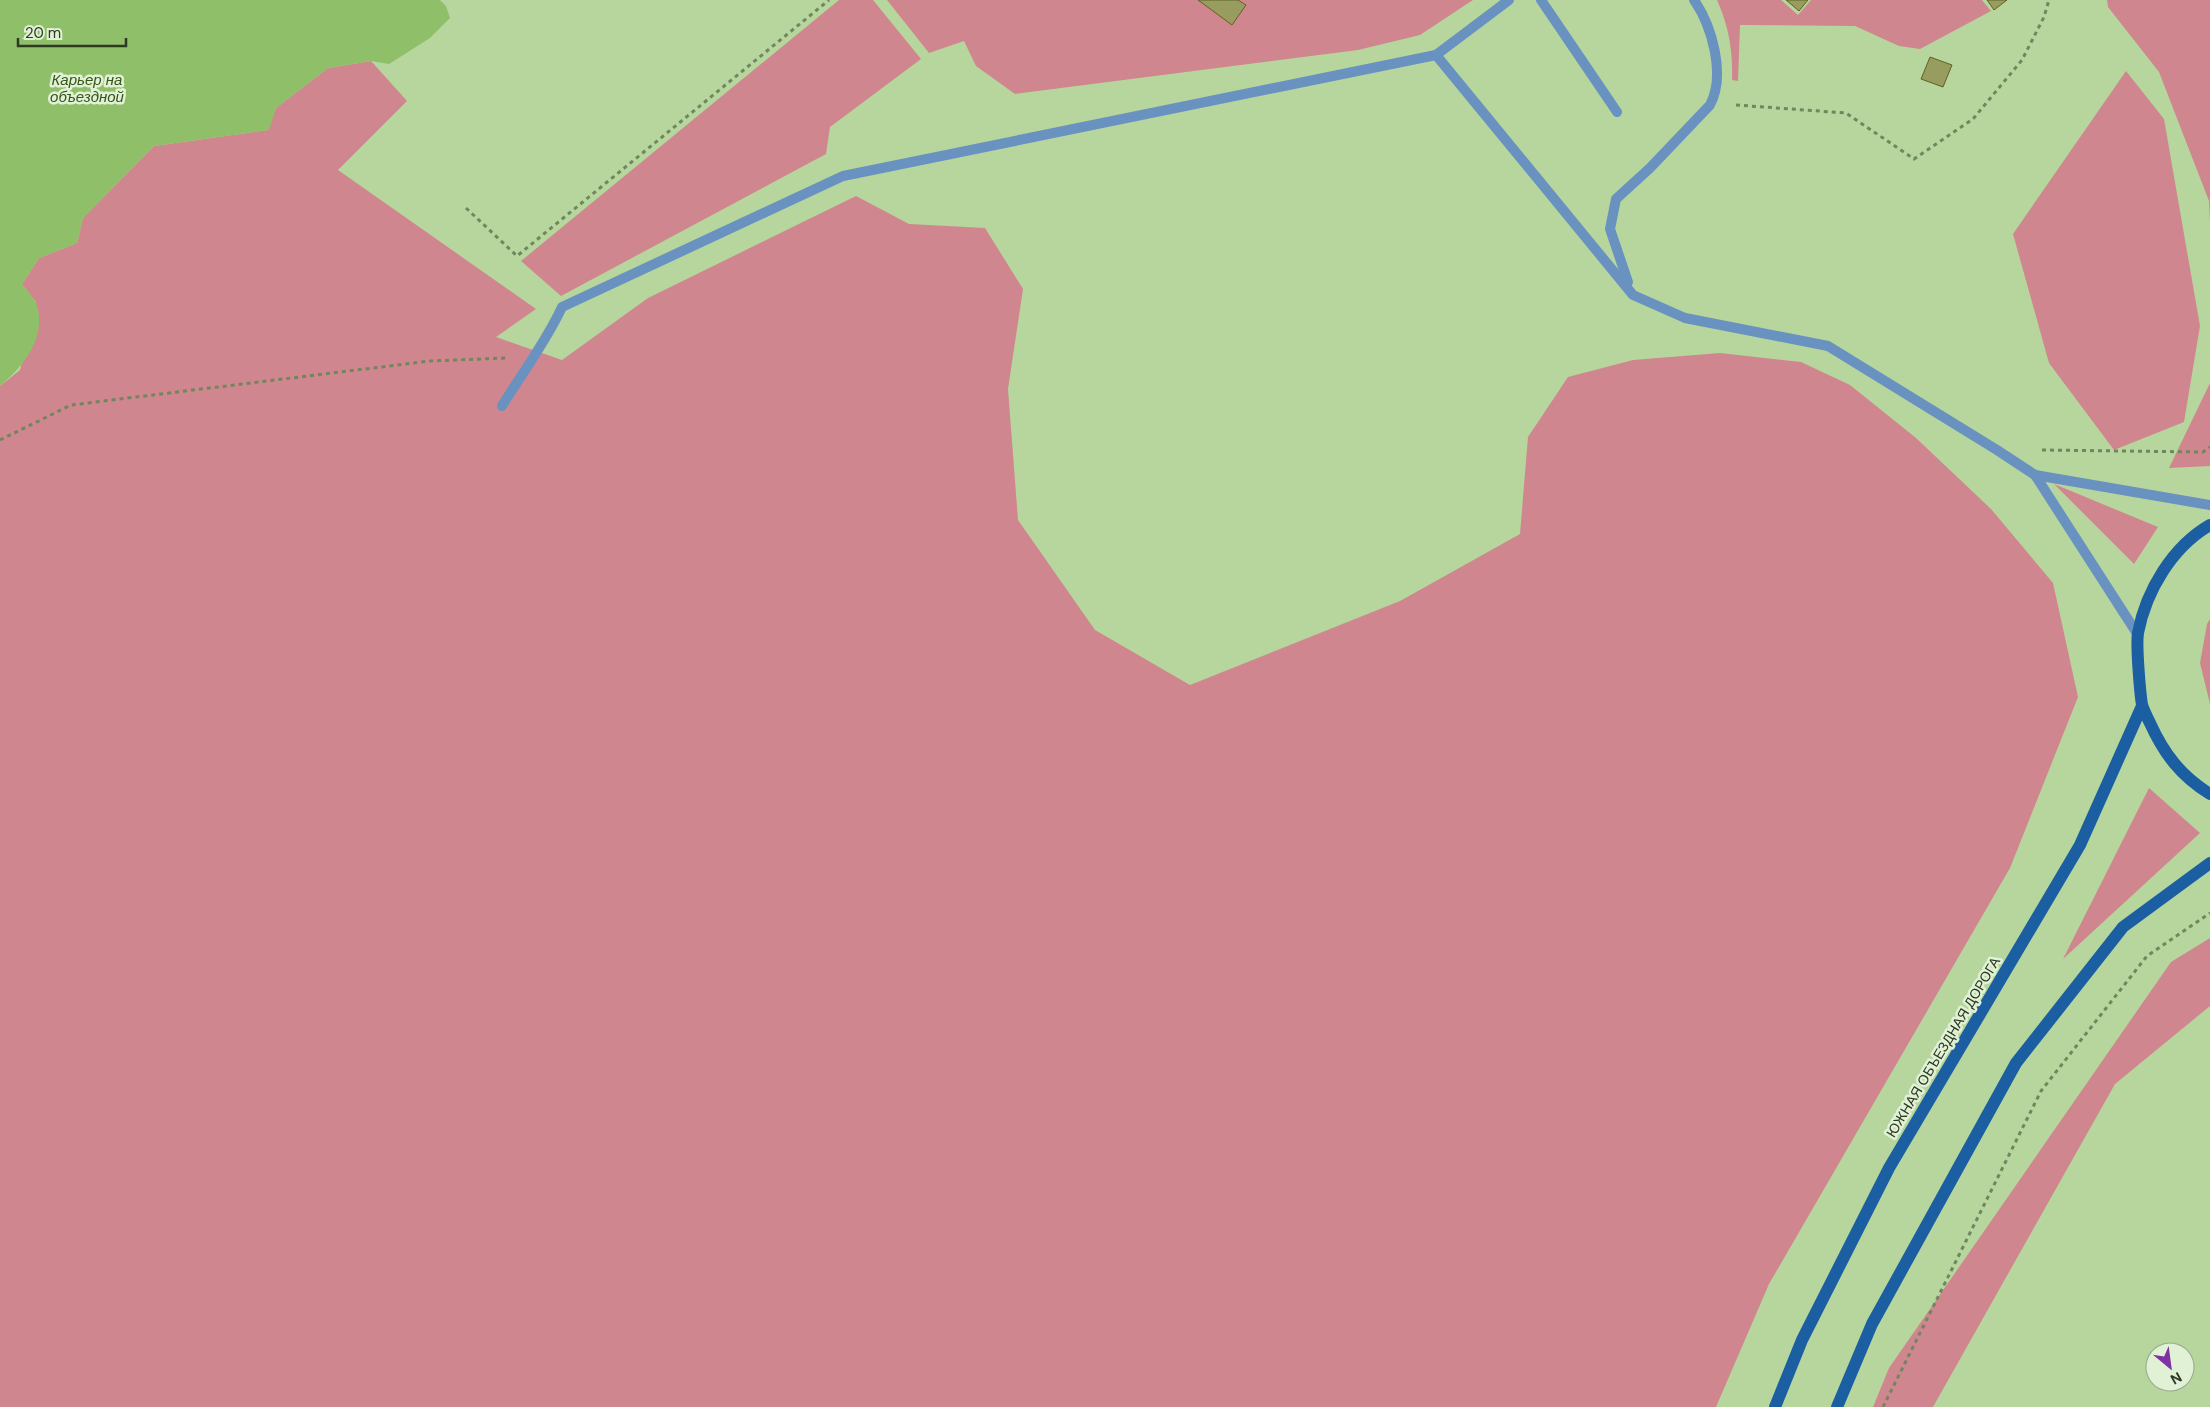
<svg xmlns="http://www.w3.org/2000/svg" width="2210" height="1407" viewBox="0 0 2210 1407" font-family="'DM Sans',sans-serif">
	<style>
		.green { fill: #d0868e }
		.water { fill: #8fbf68 }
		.building { fill: #989d5f; stroke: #5e6224 }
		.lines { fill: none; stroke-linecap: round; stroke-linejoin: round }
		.path { stroke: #70865f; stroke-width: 3; stroke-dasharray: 4 4; stroke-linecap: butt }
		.lane { stroke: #6992c1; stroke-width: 10 }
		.primary { stroke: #1b5ea2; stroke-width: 12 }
		.labels { text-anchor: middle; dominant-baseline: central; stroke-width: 5; stroke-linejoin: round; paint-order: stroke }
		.street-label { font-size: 14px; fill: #2d3a23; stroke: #e0f1d5 }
		.water-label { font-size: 15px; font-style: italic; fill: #365519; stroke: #e0f1d5 }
	</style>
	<rect width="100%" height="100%" fill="#b6d69e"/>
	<g class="green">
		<polygon points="839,0 873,0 921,59 830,127 826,154 561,296 521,261"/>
		<polygon points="887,0 1473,0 1420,35 1358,50 1015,94 976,66 964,41 929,53"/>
		<path d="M1717 0H1781L1798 15 1811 0H1982L1991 11 1920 49 1899 46 1855 26 1740 25 1738 81 1732 80C1733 51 1729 27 1717 0Z"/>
		<polygon points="2107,0 2210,0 2210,222 2209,201 2159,72 2108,7"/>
		<polygon points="371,61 407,101 338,170 536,309 496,337 562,360 648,298 856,196 909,224 985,228 1023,289 1008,389 1018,520 1095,630 1190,685 1400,601 1520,534 1528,437 1568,377 1633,360 1720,353 1801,362 1850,385 1916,438 1991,509 2053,583 2078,697 2010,868 1769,1284 1716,1407 0,1407 0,386 20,370 36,302 22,284 39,258 77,243 83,218 154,146 268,130 276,108 328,68"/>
		<polygon points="2126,71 2164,119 2200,326 2184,422 2114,450 2049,363 2013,234"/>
		<polygon points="2210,383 2210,466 2169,468"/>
		<polygon points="2054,484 2158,527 2134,564"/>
		<polygon points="2210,619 2210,704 2200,663 2207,624"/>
		<polygon points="2149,788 2200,833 2063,959"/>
		<polygon points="2210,938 2210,1006 2115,1084 1933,1407 1873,1407 1889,1368 2171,962"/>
	</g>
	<path class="water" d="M0 0H440L446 6 450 18 430 38 389 64 371 61 328 68 276 108 269 130 154 146 83 218 77 243 39 258 22 284C26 290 33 296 36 303 48 336 24 366 0 386Z"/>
	<g class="building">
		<polygon points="1198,0 1238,0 1246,5 1232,25"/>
		<polygon points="1786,0 1808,0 1799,11"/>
		<polygon points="1987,0 2007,0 1994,10"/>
		<polygon points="1930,57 1952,65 1943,87 1921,79"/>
	</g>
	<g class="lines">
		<g class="path">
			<polyline points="1736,105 1846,113 1914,159 1973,119 2022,60 2044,17 2049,0"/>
			<polyline points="466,208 517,256 829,0"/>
			<polyline points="0,440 71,405 430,361 506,358"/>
			<polyline points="2042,450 2203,452 2210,447"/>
			<polyline points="1883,1407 2041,1091 2147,956 2210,913"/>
		</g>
		<g class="lane">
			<polyline points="1541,0 1617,112"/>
			<polyline points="1436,55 1509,0"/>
			<path d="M1628 282 1610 229 1616 199 1650 168 1710 105C1726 75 1712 26 1694 0"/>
			<path d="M502 406C522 373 546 342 562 307L843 176 1436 55 1633 295 1685 318 1828 346 1997 450 2035 475 2138 635"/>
			<polyline points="2035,475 2210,505"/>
		</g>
		<g class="primary">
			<path d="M2210 525C2172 547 2146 591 2138 633 2136 646 2140 692 2142 705 2144 711 2147 717 2150 723 2164 754 2181 776 2210 794"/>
			<polyline points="1775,1407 1802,1340 1889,1168 2080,845 2142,706"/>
			<polyline points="1837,1407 1872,1324 2016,1063 2123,927 2210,863"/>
		</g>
	</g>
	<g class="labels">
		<g class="street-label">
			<text transform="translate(1943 1047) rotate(-59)">ЮЖНАЯ ОБЪЕЗДНАЯ ДОРОГА</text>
		</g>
		<g class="water-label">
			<text x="87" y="80">Карьер на<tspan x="87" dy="17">объездной</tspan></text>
		</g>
	</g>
	<g transform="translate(2170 1367) rotate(151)"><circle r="24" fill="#e0f1d5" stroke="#98a88e"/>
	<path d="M0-4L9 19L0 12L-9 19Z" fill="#7e32a3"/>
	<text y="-8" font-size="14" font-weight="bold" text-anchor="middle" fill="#2d3a23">N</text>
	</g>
	<path d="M18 38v8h108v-8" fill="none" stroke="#2d3a23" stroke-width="2.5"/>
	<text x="25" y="38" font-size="15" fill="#2d3a23" stroke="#e0f1d5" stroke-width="4" paint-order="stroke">20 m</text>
</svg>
